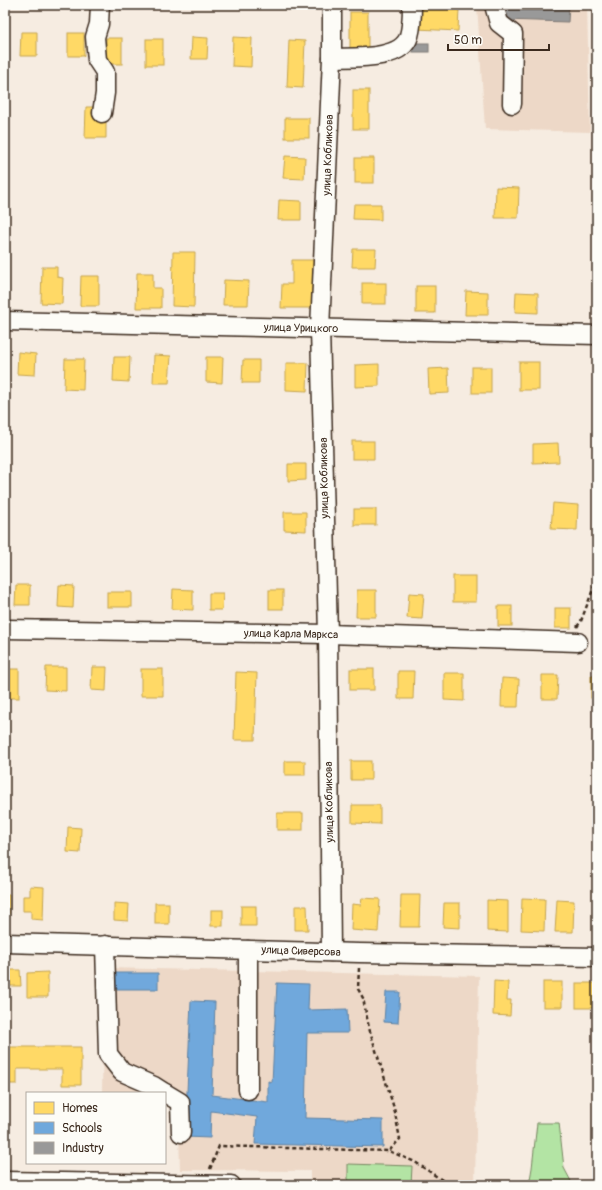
<svg xmlns="http://www.w3.org/2000/svg" width="602" height="1190" viewBox="0 0 602 1190" font-family="Pangolin,sans-serif">
	<style>
		.built { fill: #edd8c7 }
		.green { fill: #b3e4a4; stroke: #778761 }
		.homes { fill: #ffd966; stroke: #c4a450 }
		.schools { fill: #6fa8dc; stroke: #5f82a3 }
		.industry { fill: #999; stroke: #7d7874 }
		.lines { fill: none; stroke-linecap: round; stroke-linejoin: round }
		.minor-casing { stroke: #3b2a1e; stroke-width: 21 }
		.path { stroke: #3b2a1e; stroke-width: 2.5; stroke-dasharray: 4 3; stroke-linecap: butt }
		.minor { stroke: #fdfcf7; stroke-width: 18 }
		.rail-casing { stroke: #3b2a1e; stroke-width: 4.5 }
		.rail { stroke: #fdfcf7; stroke-width: 3; stroke-dasharray: 9; stroke-linecap: butt }
		.labels { text-anchor: middle; dominant-baseline: central; stroke-width: 4; stroke-linejoin: round; paint-order: stroke }
		.street-label { font-size: 11px; fill: #3b2a1e; stroke: #fdfcf7 }
	</style>
	<rect width="100%" height="100%" fill="#f6ece1"/>
	<filter id="ink" filterUnits="userSpaceOnUse"><feTurbulence type="fractalNoise" baseFrequency=".025" numOctaves="2"/><feDisplacementMap in="SourceGraphic" scale="8" xChannelSelector="R" yChannelSelector="G"/><feConvolveMatrix kernelMatrix="1 2 1 2 8 2 1 2 1" color-interpolation-filters="sRGB"/></filter>
	<g filter="url(#ink)">
		<g class="built">
			<polygon points="477,5 587,5 590,132 485,129"/>
			<polygon points="104,968 479,976 475,1185 310,1185 310,1171 180,1170 178,1094 102,1093"/>
		</g>
		<g class="green">
			<polygon points="537,1123 559,1123 564,1168 573,1185 529,1185 532,1168"/>
			<polygon points="348,1164 412,1166 411,1185 348,1185"/>
		</g>
		<g class="homes">
			<polygon points="417,7 459,9 458,31 416,29"/>
			<rect x="350" y="12" width="18" height="39"/>
			<polygon points="21,32 37,32 37,56 20,56"/>
			<rect x="68" y="33" width="16" height="23"/>
			<polygon points="192,37 208,38 207,59 191,59"/>
			<polygon points="233,37 252,38 251,67 232,66"/>
			<rect x="106" y="38" width="16" height="26"/>
			<rect x="146" y="39" width="17" height="26"/>
			<polygon points="289,40 305,41 303,88 287,87"/>
			<rect x="353" y="90" width="16" height="39"/>
			<polygon points="86,107 98,107 106,117 106,138 85,138"/>
			<rect x="285" y="118" width="24" height="20"/>
			<polygon points="285,156 305,157 304,179 283,178"/>
			<rect x="355" y="158" width="19" height="25"/>
			<polygon points="496,187 519,188 518,218 495,218"/>
			<polygon points="279,200 301,201 301,220 278,220"/>
			<polygon points="354,204 381,204 381,220 353,219"/>
			<polygon points="353,249 376,249 375,267 352,267"/>
			<polygon points="173,252 195,252 194,307 172,306"/>
			<polygon points="292,260 316,260 316,308 281,308 282,284 292,284"/>
			<polygon points="42,267 57,267 57,277 63,278 62,304 41,303"/>
			<polygon points="137,273 153,273 153,288 161,288 161,308 136,308"/>
			<polygon points="81,276 99,276 99,306 80,306"/>
			<polygon points="224,280 249,281 248,305 223,305"/>
			<rect x="362" y="283" width="24" height="21"/>
			<rect x="416" y="286" width="19" height="27"/>
			<polygon points="466,291 488,292 488,315 465,315"/>
			<polygon points="516,292 538,293 538,313 515,312"/>
			<polygon points="18,352 36,354 35,375 17,374"/>
			<polygon points="154,355 171,356 169,383 153,383"/>
			<polygon points="114,357 130,357 129,382 113,381"/>
			<polygon points="206,357 223,357 222,383 206,382"/>
			<polygon points="65,359 84,359 83,390 64,389"/>
			<polygon points="243,360 259,360 259,383 242,383"/>
			<rect x="519" y="362" width="20" height="28"/>
			<polygon points="286,363 308,363 307,391 286,390"/>
			<polygon points="379,364 379,386 355,387 355,365"/>
			<rect x="472" y="367" width="19" height="26"/>
			<polygon points="448,368 449,393 429,394 428,369"/>
			<rect x="352" y="441" width="22" height="18"/>
			<polygon points="558,443 559,462 533,463 533,444"/>
			<polygon points="288,464 306,464 306,480 288,481"/>
			<polygon points="553,503 578,505 577,530 551,529"/>
			<rect x="354" y="509" width="22" height="16"/>
			<polygon points="284,512 306,512 306,531 284,530"/>
			<rect x="453" y="576" width="23" height="26"/>
			<polygon points="16,585 30,585 30,605 15,605"/>
			<polygon points="59,585 74,586 73,608 58,607"/>
			<polygon points="173,589 193,590 193,610 172,609"/>
			<rect x="269" y="590" width="14" height="19"/>
			<polygon points="357,590 376,590 376,617 356,617"/>
			<rect x="107" y="592" width="25" height="15"/>
			<polygon points="209,593 223,593 222,610 209,610"/>
			<polygon points="409,593 424,594 422,619 407,618"/>
			<rect x="498" y="606" width="14" height="20"/>
			<rect x="555" y="608" width="16" height="20"/>
			<polygon points="46,667 66,667 66,691 45,690"/>
			<polygon points="92,667 107,667 106,691 91,690"/>
			<rect x="5" y="669" width="14" height="29"/>
			<rect x="141" y="669" width="22" height="27"/>
			<rect x="350" y="669" width="24" height="21"/>
			<polygon points="398,671 414,671 413,699 398,699"/>
			<polygon points="236,672 257,673 255,740 234,740"/>
			<polygon points="444,673 464,673 464,701 444,700"/>
			<polygon points="542,675 558,675 557,699 542,699"/>
			<rect x="591" y="676" width="6" height="22"/>
			<polygon points="502,678 519,679 518,707 501,707"/>
			<rect x="285" y="761" width="20" height="14"/>
			<rect x="351" y="761" width="20" height="19"/>
			<polygon points="352,805 380,805 380,824 352,823"/>
			<rect x="277" y="813" width="26" height="17"/>
			<polygon points="68,827 81,828 80,853 67,852"/>
			<polygon points="30,886 44,887 43,920 31,919 31,911 23,911 23,896 30,896"/>
			<rect x="5" y="895" width="4" height="19"/>
			<polygon points="401,895 420,895 419,927 400,927"/>
			<polygon points="362,898 380,899 378,932 351,930 352,904 361,905"/>
			<polygon points="522,898 545,899 544,931 521,930"/>
			<polygon points="487,900 508,901 508,932 487,931"/>
			<polygon points="557,900 574,901 573,932 555,932"/>
			<polygon points="114,903 129,904 128,921 114,920"/>
			<rect x="155" y="903" width="14" height="21"/>
			<polygon points="444,903 460,903 460,928 443,927"/>
			<rect x="241" y="906" width="15" height="20"/>
			<polygon points="295,906 307,906 308,930 295,930"/>
			<rect x="211" y="910" width="12" height="16"/>
			<polygon points="7,970 20,970 21,986 8,986"/>
			<polygon points="48,972 48,997 27,997 27,973"/>
			<polygon points="494,981 508,982 507,1000 511,1000 510,1016 493,1015"/>
			<rect x="543" y="982" width="19" height="25"/>
			<rect x="576" y="983" width="20" height="25"/>
			<polygon points="5,1047 81,1047 81,1085 62,1085 62,1069 17,1069 17,1084 5,1084"/>
		</g>
		<g class="schools">
			<polygon points="111,973 158,973 158,989 110,989"/>
			<polygon points="277,983 309,984 308,1010 347,1009 348,1033 307,1033 305,1118 383,1120 383,1147 255,1144 257,1117 211,1111 210,1138 185,1137 191,1001 215,1002 212,1095 268,1102 268,1081 272,1082"/>
			<polygon points="386,992 400,992 398,1023 384,1022"/>
		</g>
		<g class="industry">
			<polygon points="504,5 569,5 568,22 504,20"/>
			<rect x="413" y="43" width="16" height="9"/>
		</g>
		<g class="lines">
			<defs>
				<g id="minor">
					<polyline points="100,5 99,24 95,37 97,60 105,72 105,93 102,113"/>
					<polyline points="494,5 499,23 513,34 512,104"/>
					<path d="M332 58C352 57 402 61 409 36 412 26 412 15 412 5"/>
					<polyline points="5,321 597,335"/>
					<polyline points="5,629 328,634 578,642"/>
					<polyline points="5,943 359,953 597,957"/>
					<polyline points="105,945 108,1054 122,1072 154,1086 165,1093"/>
					<polyline points="331,952 328,634 320,329 332,58 332,5"/>
					<polyline points="248,1090 248,950"/>
					<polyline points="165,1093 180,1102 181,1133"/>
					<polyline points="5,1181 231,1185"/>
				</g>
			</defs>
			<use href="#minor" class="minor-casing"/>
			<g class="path">
				<polyline points="577,627 581,621 597,579"/>
				<polyline points="359,968 358,989 363,998 369,1028 394,1108 400,1139 389,1151"/>
				<polyline points="210,1169 219,1146 389,1151 415,1162 448,1184 453,1185"/>
			</g>
			<use href="#minor" class="minor"/>
			<defs>
				<polyline id="rail" points="595,5 597,78"/>
			</defs>
			<use href="#rail" class="rail-casing"/>
			<use href="#rail" class="rail"/>
		</g>
	</g>
	<g class="labels">
		<g class="street-label">
			<text transform="translate(328 155) rotate(-88)">улица Кобликова</text>
			<text transform="translate(301 328) rotate(1)">улица Урицкого</text>
			<text transform="translate(324 478) rotate(-91)">улица Кобликова</text>
			<text transform="translate(291 634) rotate(1)">улица Карла Маркса</text>
			<text transform="translate(329 802) rotate(-91)">улица Кобликова</text>
			<text transform="translate(301 951) rotate(2)">улица Сиверсова</text>
		</g>
	</g>
	<rect width="602" height="1190" fill="none" stroke="#fdfcf7" stroke-width="20"/>
	<rect x="10" y="10" width="582" height="1170" fill="none" stroke="#3b2a1e" stroke-width="1.5" filter="url(#ink)"/>
	<rect x="26" y="1092" width="140" height="72" fill="#fdfcf7" stroke="#afa8a0"/>
	<rect x="34" y="1102" width="20" height="12" fill="#ffd966" stroke="#afa8a0"/>
	<text x="62" y="1112" font-size="12" fill="#3b2a1e">Homes</text>
	<rect x="34" y="1122" width="20" height="12" fill="#6fa8dc" stroke="#afa8a0"/>
	<text x="62" y="1132" font-size="12" fill="#3b2a1e">Schools</text>
	<rect x="34" y="1142" width="20" height="12" fill="#999999" stroke="#afa8a0"/>
	<text x="62" y="1152" font-size="12" fill="#3b2a1e">Industry</text>
	<path d="M448 44v6h101v-6" fill="none" stroke="#3b2a1e" stroke-width="2"/>
	<text x="454" y="44" font-size="12" fill="#3b2a1e" stroke="#fdfcf7" stroke-width="3" paint-order="stroke">50 m</text>
</svg>
